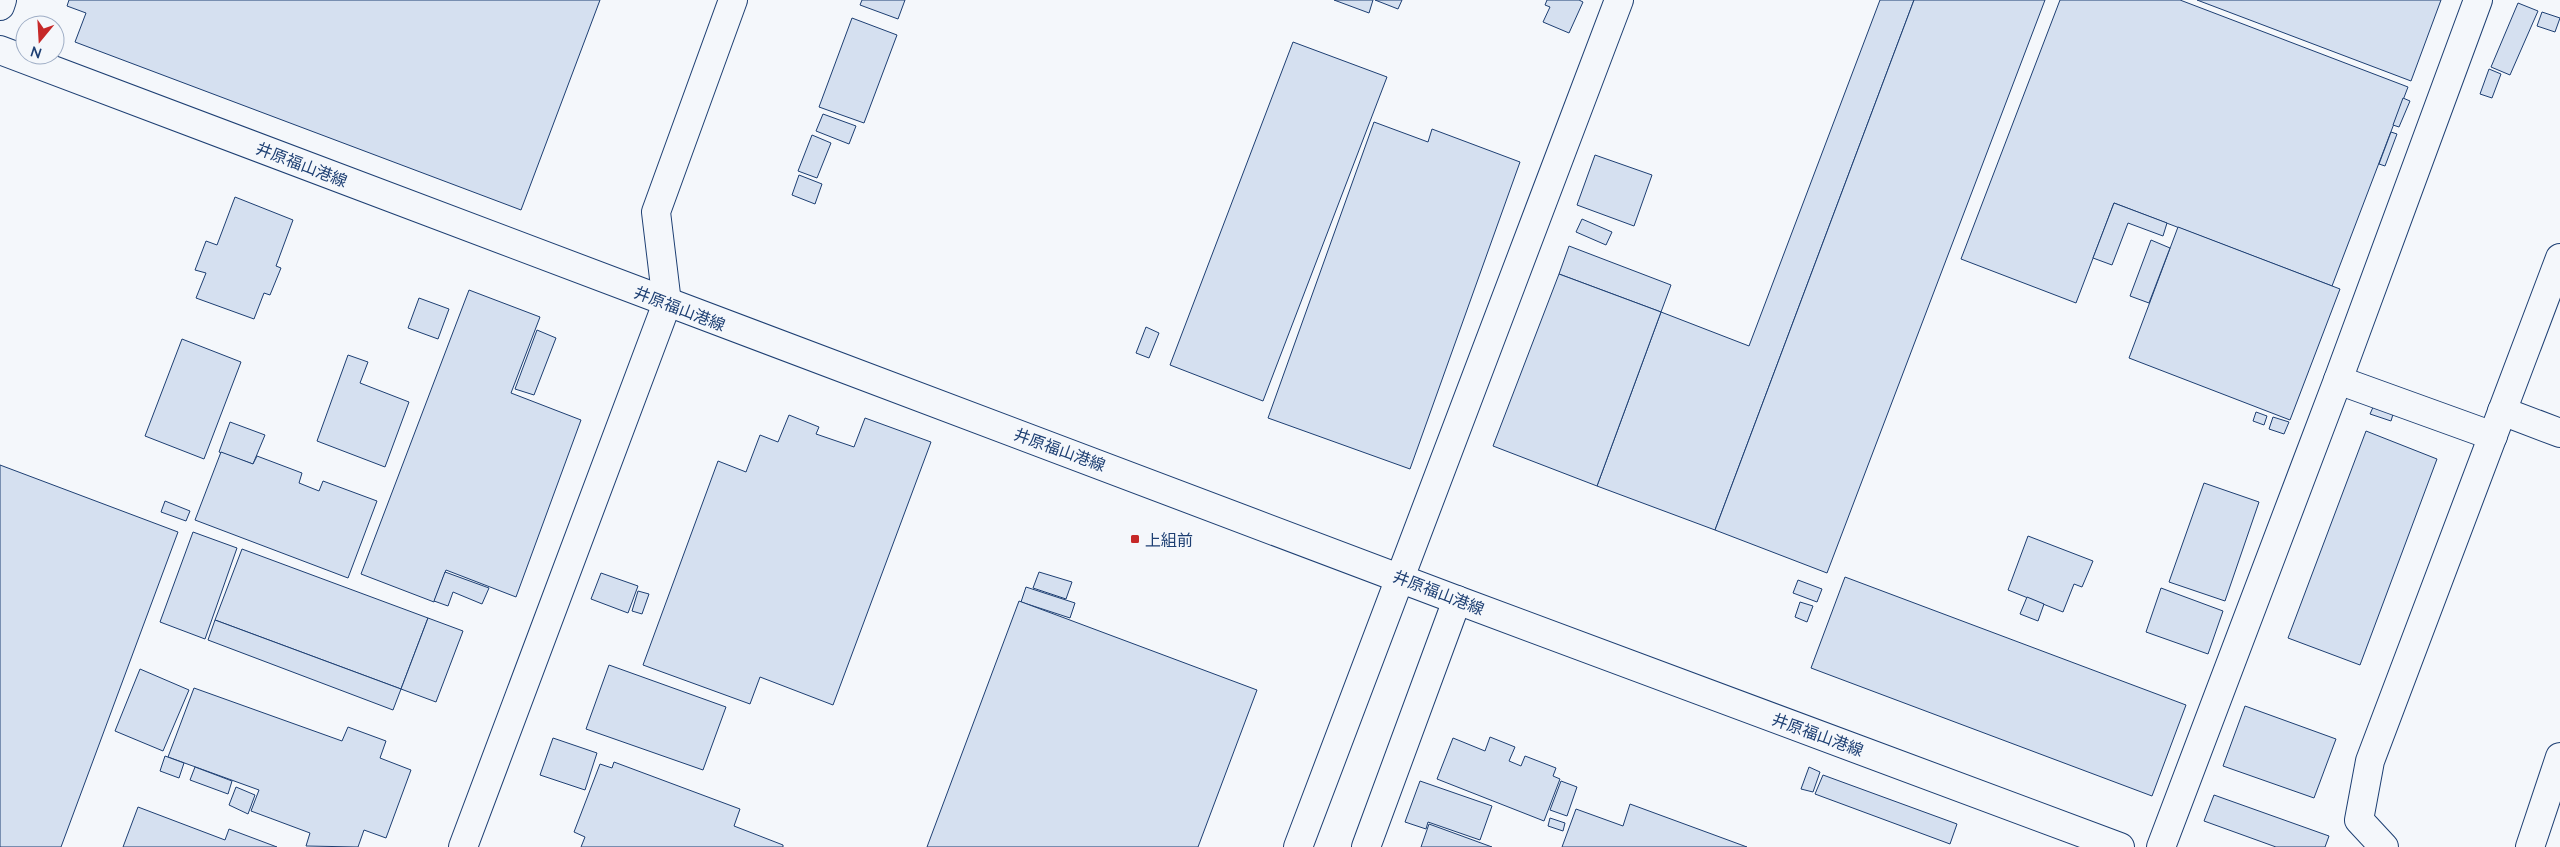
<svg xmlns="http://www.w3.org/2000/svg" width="2560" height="847" viewBox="0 0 2560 847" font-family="Lato,'Noto Sans JP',sans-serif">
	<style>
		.building { fill: #d5e0f0; stroke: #1d3f73 }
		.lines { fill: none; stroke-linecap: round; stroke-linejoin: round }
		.minor-casing { stroke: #1d3f73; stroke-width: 30 }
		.major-casing { stroke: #1d3f73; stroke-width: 30 }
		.minor { stroke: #f4f7fb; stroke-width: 28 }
		.major { stroke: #f4f7fb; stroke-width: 28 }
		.poi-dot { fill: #c62828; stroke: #f4f7fb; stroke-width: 2 }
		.labels { text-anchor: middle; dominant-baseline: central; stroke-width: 4; stroke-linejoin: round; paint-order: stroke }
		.street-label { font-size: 16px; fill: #1d3f73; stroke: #f4f7fb }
		.poi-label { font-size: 16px; fill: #1d3f73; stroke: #f4f7fb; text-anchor: start }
	</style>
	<rect width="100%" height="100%" fill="#f4f7fb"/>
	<g class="building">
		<polygon points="69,0 600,0 521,210 75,42 86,13 67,6"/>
		<polygon points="862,0 905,0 898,19 860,5"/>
		<polygon points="1334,0 1373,0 1369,13"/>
		<polygon points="1375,0 1402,0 1398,9"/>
		<polygon points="1547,0 1579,0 1583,2 1569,33 1543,22 1550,7 1545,5"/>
		<polygon points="1880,0 1914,0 1715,530 1597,486 1661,312 1749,346"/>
		<polygon points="1914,0 2045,0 1827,573 1715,530"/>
		<polygon points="2060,0 2180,0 2408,87 2332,286 2114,203 2076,303 1961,259"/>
		<polygon points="2197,0 2441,0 2411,81"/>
		<polygon points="2518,3 2538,11 2510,75 2491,67"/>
		<polygon points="2542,12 2560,18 2555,32 2537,26"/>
		<polygon points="852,18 897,35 864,123 819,107"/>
		<polygon points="1293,42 1387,77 1263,401 1170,365"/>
		<polygon points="2489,69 2501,74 2492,98 2480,94"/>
		<polygon points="2403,98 2410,101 2399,127 2393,125"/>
		<polygon points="823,114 856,126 849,144 816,131"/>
		<polygon points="1374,122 1428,142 1432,129 1520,162 1410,469 1268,418"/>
		<polygon points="2391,132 2397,134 2385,166 2379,164"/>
		<polygon points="812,135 831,143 817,178 798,171"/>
		<polygon points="1595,155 1652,175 1634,226 1577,205"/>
		<polygon points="799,175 822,184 815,204 792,195"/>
		<polygon points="235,197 293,220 276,266 281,268 270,295 264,293 254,319 196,298 206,273 195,270 206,241 217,245"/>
		<polygon points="2114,203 2167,223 2163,236 2128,223 2112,265 2093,258"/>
		<polygon points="1582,219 1612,232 1606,245 1576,232"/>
		<polygon points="2178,227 2340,289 2290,420 2129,358"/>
		<polygon points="2151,240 2170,248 2149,303 2130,296"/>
		<polygon points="1569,246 1671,285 1661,312 1559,274"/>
		<polygon points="1559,274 1661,312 1597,486 1493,446"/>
		<polygon points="469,290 540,317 511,393 581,420 516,597 446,570 434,602 361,574"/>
		<polygon points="419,298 449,309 438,339 408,328"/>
		<polygon points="1146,327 1159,333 1149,358 1136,353"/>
		<polygon points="537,330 556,338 534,395 515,389"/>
		<polygon points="182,339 241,362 204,459 145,436"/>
		<polygon points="348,355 368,362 360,383 409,402 385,467 317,441"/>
		<polygon points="2374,405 2394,411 2391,421 2370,414"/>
		<polygon points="2256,412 2267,416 2264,425 2253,421"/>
		<polygon points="789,415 819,427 816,434 854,447 865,418 931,442 833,705 760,677 750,704 643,665 718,461 746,472 760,435 778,442"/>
		<polygon points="2273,417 2289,422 2284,434 2269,429"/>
		<polygon points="230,422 265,435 253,464 219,452"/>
		<polygon points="2366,431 2437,459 2360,665 2288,638"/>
		<polygon points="221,452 253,464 257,456 302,473 299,483 319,491 323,481 377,501 348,578 195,520"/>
		<polygon points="0,465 178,532 61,847 0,847"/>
		<polygon points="2204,483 2259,502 2225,601 2169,582"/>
		<polygon points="165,501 190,511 186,521 161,512"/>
		<polygon points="193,532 237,548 205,639 160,622"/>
		<polygon points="2028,536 2093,561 2082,587 2074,584 2063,612 2008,590"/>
		<polygon points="242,549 428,618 401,689 215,620"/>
		<polygon points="445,572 489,588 482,604 453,592 448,606 434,601"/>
		<polygon points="1039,572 1072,582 1066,599 1033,588"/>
		<polygon points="601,573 638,586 628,613 591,599"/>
		<polygon points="1845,577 2186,705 2152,796 1811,668"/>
		<polygon points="1798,580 1822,589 1817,602 1793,593"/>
		<polygon points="1026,587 1075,603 1070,618 1021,602"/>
		<polygon points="2161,588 2223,611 2208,654 2146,632"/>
		<polygon points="638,591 649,594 642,614 632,611"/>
		<polygon points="2027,597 2044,604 2038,621 2020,614"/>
		<polygon points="1019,601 1257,690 1198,847 927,847"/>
		<polygon points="1800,602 1813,606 1807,622 1795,617"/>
		<polygon points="428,618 463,631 436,702 401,689"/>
		<polygon points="215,620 401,689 393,710 208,640"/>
		<polygon points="609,665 726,707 703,770 586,729"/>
		<polygon points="140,669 189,690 163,751 115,731"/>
		<polygon points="194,688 342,741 348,727 386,741 380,758 411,770 386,838 364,830 358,847 306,846 310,833 251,811 259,790 168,757"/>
		<polygon points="2245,706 2336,739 2314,798 2223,766"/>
		<polygon points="1490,737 1515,747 1509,761 1521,766 1525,756 1556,768 1553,776 1560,779 1544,821 1437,779 1453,738 1485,751"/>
		<polygon points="553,738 597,753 585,790 540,775"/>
		<polygon points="165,756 184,763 179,778 160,771"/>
		<polygon points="614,762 740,809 734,826 783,845 783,847 581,847 585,837 574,832 600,764 612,768"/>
		<polygon points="195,767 232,781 228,794 190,780"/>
		<polygon points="1809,767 1820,772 1813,792 1801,789"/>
		<polygon points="1823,775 1957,824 1950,844 1815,794"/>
		<polygon points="1420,781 1492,806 1480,840 1428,822 1426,829 1405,822"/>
		<polygon points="1561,781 1577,787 1567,816 1550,810"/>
		<polygon points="236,787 255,795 248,814 229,805"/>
		<polygon points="2214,795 2329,836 2325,847 2276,847 2204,821"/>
		<polygon points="1630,804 1747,847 1562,847 1576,809 1623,826"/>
		<polygon points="138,807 225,840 229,829 277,847 123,847"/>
		<polygon points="1550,818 1565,823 1563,831 1548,826"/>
		<polygon points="1429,824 1492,847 1421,847"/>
	</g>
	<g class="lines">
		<defs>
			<g id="minor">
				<polyline points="0,6 2,0"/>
				<polyline points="2338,380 2493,436"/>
				<polyline points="2502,411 2560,433"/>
				<polyline points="463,847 667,303 656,212 733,0"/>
				<polyline points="1298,847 1619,0"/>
				<polyline points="1366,847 1457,600"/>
				<polyline points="2161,847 2338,380 2478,0"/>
				<polyline points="2384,847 2359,820 2370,761 2560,258"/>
				<polyline points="2530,847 2560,757"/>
			</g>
			<polyline id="major" points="0,50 1457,600 2120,847"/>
		</defs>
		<use href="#minor" class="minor-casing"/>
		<use href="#major" class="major-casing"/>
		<use href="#minor" class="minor"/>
		<use href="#major" class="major"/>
	</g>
	<rect class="poi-dot" x="1130" y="534" width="10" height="10" rx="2.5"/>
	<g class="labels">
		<g class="street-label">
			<text transform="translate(302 164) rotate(21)">井原福山港線</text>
			<text transform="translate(680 308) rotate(21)">井原福山港線</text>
			<text transform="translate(1060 449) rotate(20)">井原福山港線</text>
			<text transform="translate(1439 592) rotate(21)">井原福山港線</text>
			<text transform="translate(1818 734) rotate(20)">井原福山港線</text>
		</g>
		<g class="poi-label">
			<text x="1145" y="539">上組前</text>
		</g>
	</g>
	<g transform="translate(40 40) rotate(198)"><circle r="24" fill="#f4f7fb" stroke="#9eadc5"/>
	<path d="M0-4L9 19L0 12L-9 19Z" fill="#c62828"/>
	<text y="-8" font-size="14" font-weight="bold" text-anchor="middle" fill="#1d3f73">N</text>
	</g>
</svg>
